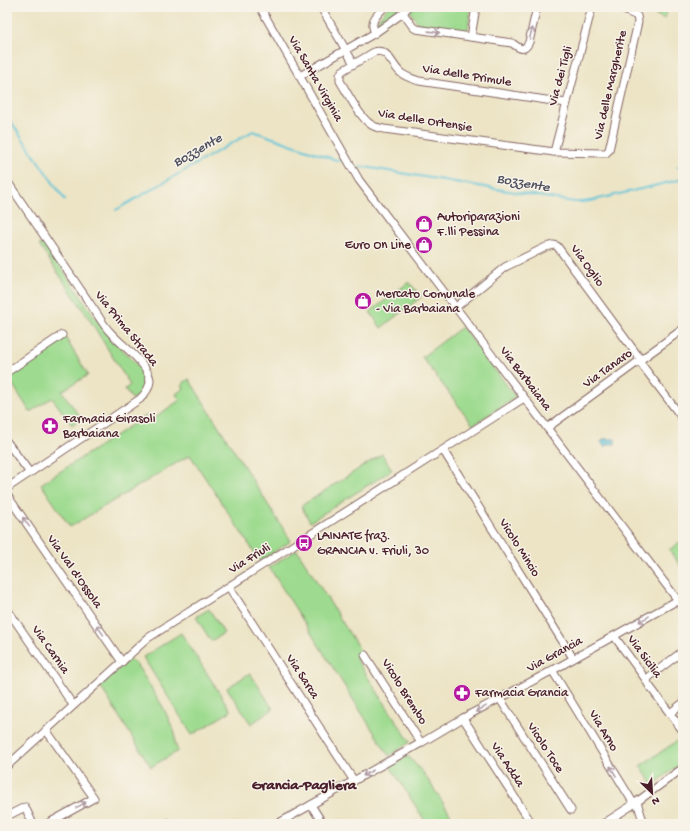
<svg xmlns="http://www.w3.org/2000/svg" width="690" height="831" viewBox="0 0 690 831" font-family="'Gochi Hand',sans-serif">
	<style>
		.green { fill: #9edb90; stroke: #747d5e }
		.water { fill: #5bc3d8; stroke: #527182 }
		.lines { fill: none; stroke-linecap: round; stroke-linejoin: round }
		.stream { stroke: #5bc3d8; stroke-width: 2 }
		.minor-casing { stroke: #836461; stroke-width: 9 }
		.minor { stroke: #fff; stroke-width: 7 }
		.oneway { stroke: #ae9aa0 }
		.labels { text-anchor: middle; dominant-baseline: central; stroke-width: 3; stroke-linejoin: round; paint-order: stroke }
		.street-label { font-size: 13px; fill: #4a1f2b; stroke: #f7f3e8 }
		.poi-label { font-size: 13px; fill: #4a1f2b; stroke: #f7f3e8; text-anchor: start }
		.water-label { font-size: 14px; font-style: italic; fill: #4f505f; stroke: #f7f3e8 }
		.quarter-label { font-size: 15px; font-weight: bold; fill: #4a1f2b; stroke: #f7f3e8 }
	</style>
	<rect width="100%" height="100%" fill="#f7f3e8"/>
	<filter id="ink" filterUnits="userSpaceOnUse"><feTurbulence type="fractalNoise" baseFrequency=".025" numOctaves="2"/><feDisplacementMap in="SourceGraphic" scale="8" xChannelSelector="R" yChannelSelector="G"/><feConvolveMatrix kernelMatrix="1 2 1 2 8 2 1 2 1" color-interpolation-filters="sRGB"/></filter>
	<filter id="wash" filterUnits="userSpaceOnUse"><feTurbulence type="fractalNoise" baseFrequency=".012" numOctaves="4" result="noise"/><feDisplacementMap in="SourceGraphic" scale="16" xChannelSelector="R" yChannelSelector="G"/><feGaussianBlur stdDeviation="0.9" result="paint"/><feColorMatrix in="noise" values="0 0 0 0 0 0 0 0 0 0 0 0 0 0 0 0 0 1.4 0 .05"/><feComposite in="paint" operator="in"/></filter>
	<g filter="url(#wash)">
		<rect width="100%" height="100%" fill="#ece4c5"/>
		<g class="green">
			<polygon points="388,7 399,7 395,12 380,24 377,21"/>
			<polygon points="414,7 471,7 468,29 463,32 424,26 417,22 410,11"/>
			<polygon points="638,7 667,7 665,19"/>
			<polygon points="44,242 101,326 118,345 139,367 145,377 145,387 142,393 132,399 125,389 130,385 88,317 39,245"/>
			<polygon points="409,282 421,297 381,328 370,312"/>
			<polygon points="462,327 516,397 473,425 422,357"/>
			<polygon points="65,337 88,375 62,391 81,418 72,425 52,398 30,412 8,377"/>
			<polygon points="189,379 291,541 260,561 190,455 70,527 41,484 147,415 151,420 180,400 176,394 184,388 182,384"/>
			<polygon points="382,454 392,470 310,522 301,506"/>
			<polygon points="683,540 683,569 669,550"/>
			<polygon points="297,550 363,655 356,659 410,742 389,756 269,567"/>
			<polygon points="209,609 224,633 211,641 196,617"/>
			<polygon points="181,633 231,711 192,735 143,657"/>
			<polygon points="129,660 135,663 140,670 163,707 175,733 175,744 178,751 151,767 100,686"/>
			<polygon points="250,673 273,709 251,724 227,688"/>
			<polygon points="683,737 683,762 653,785 640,766"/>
			<polygon points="408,756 424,774 457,824 427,824 390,766"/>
		</g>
		<polygon class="water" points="603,439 615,439 615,444 609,444 607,443 607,446 604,446 601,442"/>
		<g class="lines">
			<g class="stream">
				<polyline points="7,116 65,200"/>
				<polyline points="359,166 574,202 582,202 590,201 683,179"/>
				<polyline points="677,167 683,166"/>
				<polyline points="116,210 253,131 339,161"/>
			</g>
		</g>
	</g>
	<g filter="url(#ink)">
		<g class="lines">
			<defs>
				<g id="minor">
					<polyline points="260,7 359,180 683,607"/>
					<polyline points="322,7 322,9 354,64"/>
					<path d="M403 13 413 27 416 29 512 43C519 48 524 53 529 42L537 7"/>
					<path d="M375 33C369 20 376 17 384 7"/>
					<polyline points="471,37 476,7"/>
					<polyline points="300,76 375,33 403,13 408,7"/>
					<path d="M566 103 419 81C413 79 406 77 401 73 392 66 388 47 374 52L342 71 340 75V81C347 92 359 116 369 123 373 127 378 128 384 129L554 152 603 153H606L609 150 638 22 637 16 617 7"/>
					<polyline points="554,152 592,7"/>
					<path d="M7 181 97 314C101 320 105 327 110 332 121 345 148 363 150 380 150 388 145 394 140 399L7 488"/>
					<polyline points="456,307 505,267 546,247 554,245 557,246 641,360"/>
					<polyline points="639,361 683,419"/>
					<polyline points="7,372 62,335"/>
					<polyline points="547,428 683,329"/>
					<polyline points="7,442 30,473"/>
					<polyline points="443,450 573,658"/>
					<polyline points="7,495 122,662"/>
					<polyline points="229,587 354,781"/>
					<polyline points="7,609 73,705"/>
					<polyline points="614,636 647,681 648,684 683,731"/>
					<polyline points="365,655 421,743"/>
					<polyline points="552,670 634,804"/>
					<polyline points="647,681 649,677 683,651"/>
					<polyline points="500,699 571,810"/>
					<polyline points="670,713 683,703"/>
					<polyline points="463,718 532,824"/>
					<polyline points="46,730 94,798 47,824"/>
					<polyline points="7,766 148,638 524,398"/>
					<polyline points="637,802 644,824"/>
					<polyline points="311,805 323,824"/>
					<polyline points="7,816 25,807 33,824"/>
					<polyline points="168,823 168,824"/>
					<polyline points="277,824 421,743 463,718 555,669 678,600"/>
					<polyline points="603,824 634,804 683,768"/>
				</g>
			</defs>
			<use href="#minor" class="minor-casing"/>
			<use href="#minor" class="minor"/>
		</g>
		<defs><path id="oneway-shaft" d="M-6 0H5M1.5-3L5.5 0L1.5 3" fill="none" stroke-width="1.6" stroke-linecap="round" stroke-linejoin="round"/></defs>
		<g class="oneway">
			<use href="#oneway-shaft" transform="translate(434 32) rotate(8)"/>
			<use href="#oneway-shaft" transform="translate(531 33) rotate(-76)"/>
			<use href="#oneway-shaft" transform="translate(26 522) rotate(-125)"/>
			<use href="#oneway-shaft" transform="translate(644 619) rotate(151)"/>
			<use href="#oneway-shaft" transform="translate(100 630) rotate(-125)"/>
			<use href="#oneway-shaft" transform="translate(481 709) rotate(151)"/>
			<use href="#oneway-shaft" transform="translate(613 771) rotate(-121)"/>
			<use href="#oneway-shaft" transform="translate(368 773) rotate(151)"/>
			<use href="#oneway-shaft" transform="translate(81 805) rotate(-29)"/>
		</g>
	</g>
	<defs>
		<symbol id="shop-disc" viewBox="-11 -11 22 22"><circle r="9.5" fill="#b5179e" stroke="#f7f3e8"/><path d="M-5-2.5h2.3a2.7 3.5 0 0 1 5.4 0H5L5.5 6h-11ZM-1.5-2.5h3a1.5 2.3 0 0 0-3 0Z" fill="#fff"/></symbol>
		<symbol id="pharmacy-disc" viewBox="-11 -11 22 22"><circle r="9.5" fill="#b5179e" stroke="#f7f3e8"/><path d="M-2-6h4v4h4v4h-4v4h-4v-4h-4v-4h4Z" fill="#fff"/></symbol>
		<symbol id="bus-disc" viewBox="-11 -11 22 22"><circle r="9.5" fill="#b5179e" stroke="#f7f3e8"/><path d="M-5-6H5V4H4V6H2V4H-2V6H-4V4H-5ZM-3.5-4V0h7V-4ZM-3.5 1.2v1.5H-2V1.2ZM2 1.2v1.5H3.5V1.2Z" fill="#fff"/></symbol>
	</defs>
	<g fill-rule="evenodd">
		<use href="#shop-disc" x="414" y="214" width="20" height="20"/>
		<use href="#shop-disc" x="414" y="235" width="20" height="20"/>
		<use href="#shop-disc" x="353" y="291" width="20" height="20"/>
		<use href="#pharmacy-disc" x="40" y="416" width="20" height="20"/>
		<use href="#bus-disc" x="294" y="533" width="20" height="20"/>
		<use href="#pharmacy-disc" x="452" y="683" width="20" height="20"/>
	</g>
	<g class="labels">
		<g class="street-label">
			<text transform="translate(467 76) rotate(9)">Via delle Primule</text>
			<text transform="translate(561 76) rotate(-75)">Via dei Tigli</text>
			<text transform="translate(315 79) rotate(60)">Via Santa Virginia</text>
			<text transform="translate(611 85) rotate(-77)">Via delle Margherite</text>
			<text transform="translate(425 121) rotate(9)">Via delle Ortensie</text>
			<text transform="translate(587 266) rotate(54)">Via Oglio</text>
			<text transform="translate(126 329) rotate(51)">Via Prima Strada</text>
			<text transform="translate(608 369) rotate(-36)">Via Tanaro</text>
			<text transform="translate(525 379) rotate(53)">Via Barbaiana</text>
			<text transform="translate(519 548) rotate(58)">Vicolo Mincio</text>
			<text transform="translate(250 559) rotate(-32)">Via Friuli</text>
			<text transform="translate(74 572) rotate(55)">Via Val d'Ossola</text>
			<text transform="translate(50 650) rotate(55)">Via Carnia</text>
			<text transform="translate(555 655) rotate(-29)">Via Grancia</text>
			<text transform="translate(644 657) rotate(54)">Via Sicilia</text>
			<text transform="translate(302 677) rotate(57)">Via Sarca</text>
			<text transform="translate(404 692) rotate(58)">Vicolo Brembo</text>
			<text transform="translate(603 731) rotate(59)">Via Arno</text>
			<text transform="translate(545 748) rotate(57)">Vicolo Toce</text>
			<text transform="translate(507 765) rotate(57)">Via Adda</text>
		</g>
		<g class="poi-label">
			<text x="437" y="217">Autoriparazioni<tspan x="437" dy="15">F.lli Pessina</tspan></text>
			<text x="411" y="245" text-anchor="end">Euro On Line</text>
			<text x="376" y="294">Mercato Comunale<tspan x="376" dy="15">- Via Barbaiana</tspan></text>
			<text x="63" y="419">Farmacia Girasoli<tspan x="63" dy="15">Barbaiana</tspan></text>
			<text x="317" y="536">LAINATE fraz.<tspan x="317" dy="15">GRANCIA v. Friuli, 30</tspan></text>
			<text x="475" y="693">Farmacia Grancia</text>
		</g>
		<g class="water-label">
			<text transform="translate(198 151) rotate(-30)">Bozzente</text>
			<text transform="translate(523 184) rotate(10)">Bozzente</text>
		</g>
		<g class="quarter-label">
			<text x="304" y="786">Grancia-Pagliera</text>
		</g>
	</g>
	<rect width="690" height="831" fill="none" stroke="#f7f3e8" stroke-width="24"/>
	<g transform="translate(652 793) rotate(155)" stroke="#f7f3e8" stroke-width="3" paint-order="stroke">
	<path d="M0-3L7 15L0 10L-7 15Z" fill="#4a1f2b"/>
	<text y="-6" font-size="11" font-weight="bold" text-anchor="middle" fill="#4a1f2b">N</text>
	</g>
</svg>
